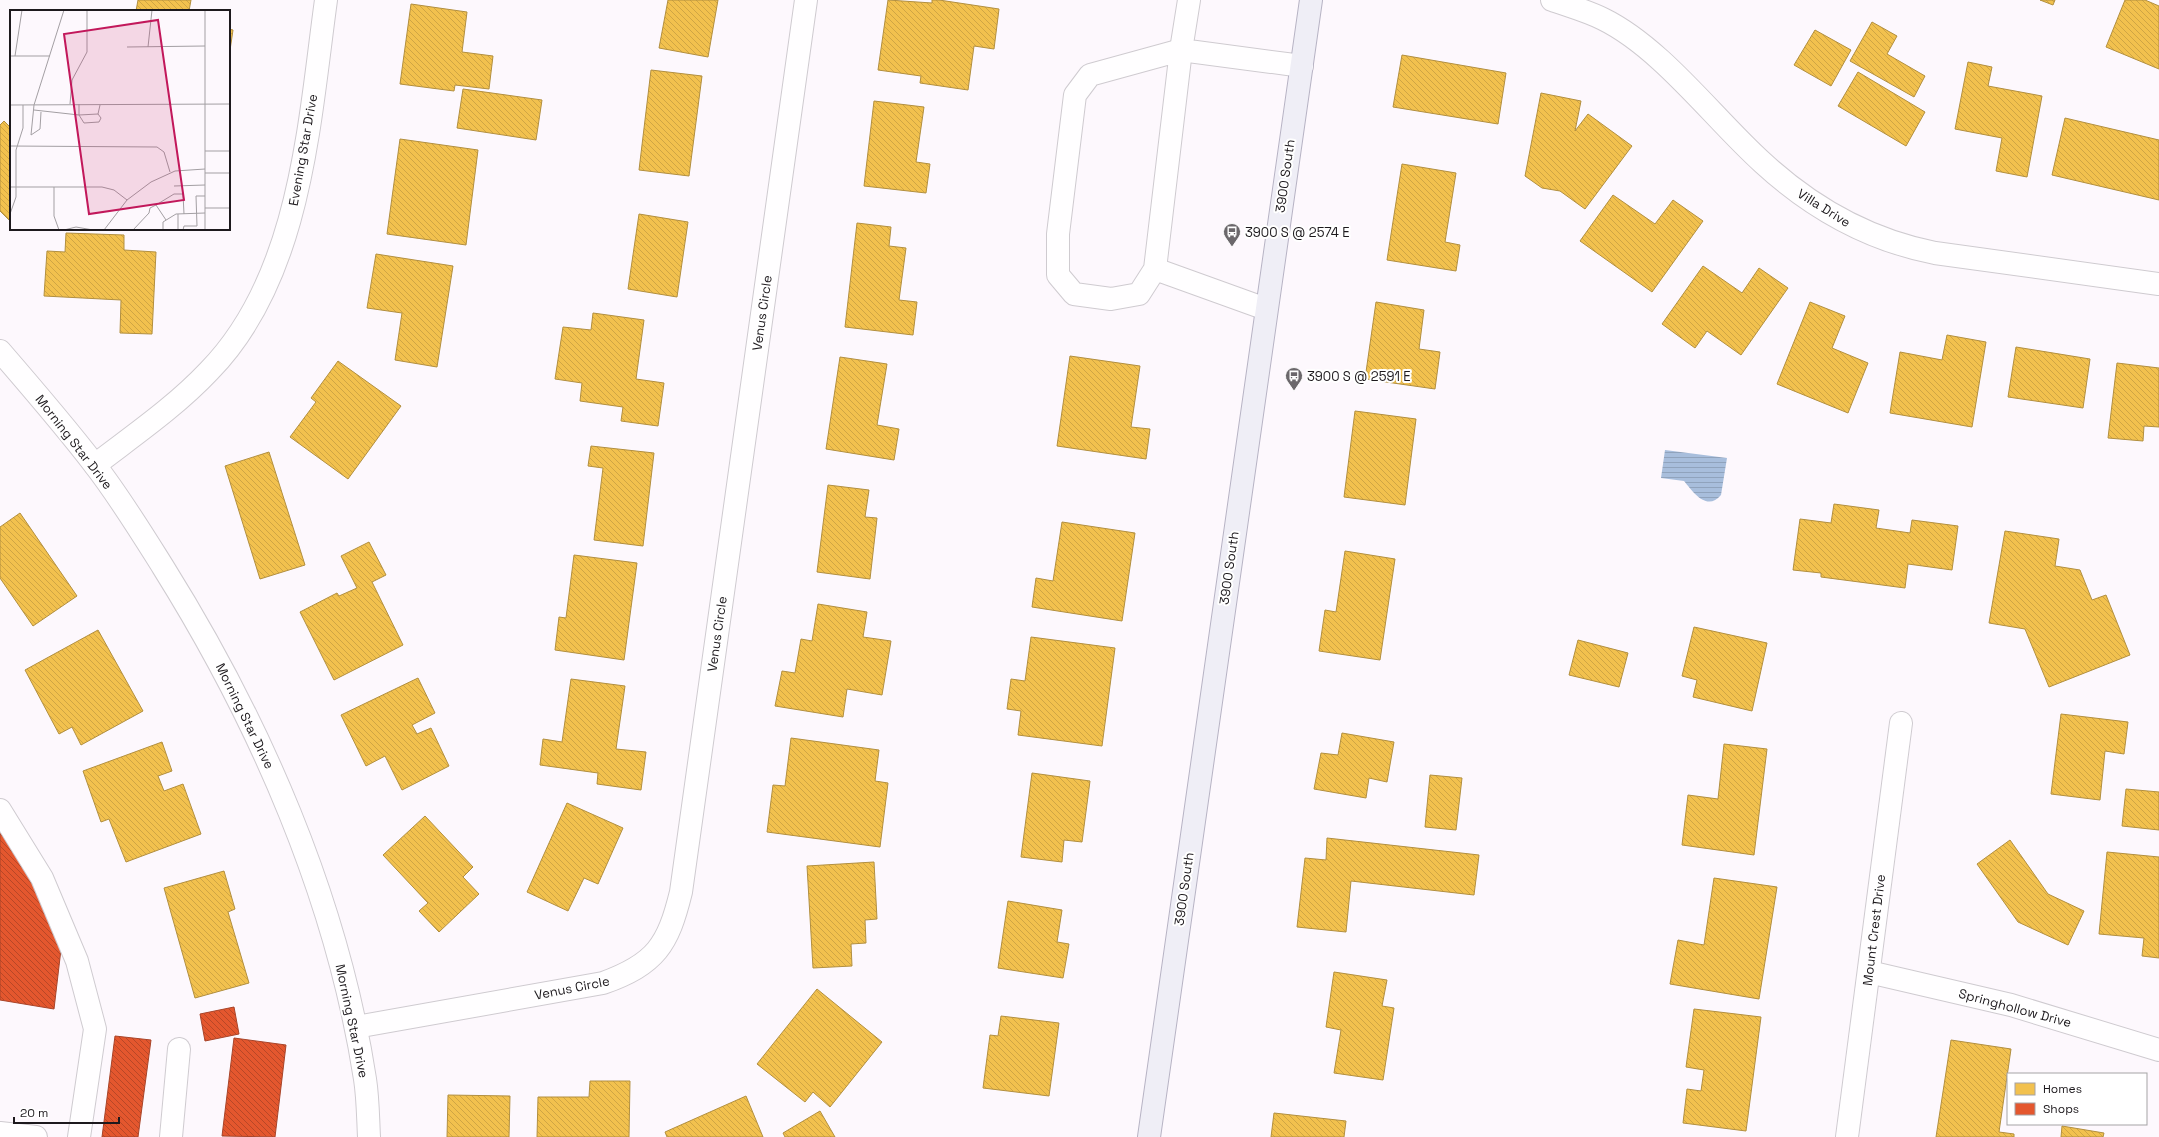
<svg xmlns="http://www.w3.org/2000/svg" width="2159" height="1137" viewBox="0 0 2159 1137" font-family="'Space Grotesk',sans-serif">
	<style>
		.water { fill: url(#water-rules) }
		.homes { fill: url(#homes-back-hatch); stroke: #b28f3f }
		.shops { fill: url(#shops-back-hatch); stroke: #a84429 }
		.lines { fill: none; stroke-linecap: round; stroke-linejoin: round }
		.minor-casing { stroke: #cfcbd0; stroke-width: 24 }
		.major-casing { stroke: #b7b3c4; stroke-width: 24 }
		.minor { stroke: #fffeff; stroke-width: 22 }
		.major { stroke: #efeef6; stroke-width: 22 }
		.labels { text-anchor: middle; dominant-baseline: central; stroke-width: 4; stroke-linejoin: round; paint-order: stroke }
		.street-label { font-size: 13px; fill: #1d191d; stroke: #fff }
		.poi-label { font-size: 13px; fill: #1d191d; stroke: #fff; text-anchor: start }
		.inset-road { fill: none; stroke: #a39fa3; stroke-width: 1 }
		.view { fill: #c2185b; fill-opacity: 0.15; stroke: #c2185b; stroke-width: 2 }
		.inset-edge { fill: none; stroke: #1d191d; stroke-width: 2 }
	</style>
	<defs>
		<pattern id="water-rules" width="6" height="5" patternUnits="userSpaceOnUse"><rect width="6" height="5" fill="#a8bedc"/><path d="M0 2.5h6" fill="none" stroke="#90a3bc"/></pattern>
		<pattern id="homes-back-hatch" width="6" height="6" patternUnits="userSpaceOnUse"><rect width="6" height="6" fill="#f2c14e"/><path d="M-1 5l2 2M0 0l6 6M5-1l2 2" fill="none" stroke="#cfa544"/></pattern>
		<pattern id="shops-back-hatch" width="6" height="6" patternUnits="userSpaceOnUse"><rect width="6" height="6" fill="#e4572e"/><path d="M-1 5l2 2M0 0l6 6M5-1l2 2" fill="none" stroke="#b84727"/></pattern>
	</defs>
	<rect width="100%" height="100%" fill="#fdf8fd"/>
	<path class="water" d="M1665 450 1727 458 1721 495C1707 512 1693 492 1684 481L1661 478Z"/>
	<g class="homes">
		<polygon points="138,0 191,0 189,11 136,11"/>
		<polygon points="668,0 718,0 708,57 659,48"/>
		<polygon points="888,0 932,3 932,0 939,0 999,9 994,49 974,46 968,90 920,83 921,76 878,70"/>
		<polygon points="2040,0 2055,0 2053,5"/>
		<polygon points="2125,0 2145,0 2159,6 2159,69 2106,47"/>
		<polygon points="411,4 467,12 462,52 493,56 489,89 455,85 454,91 400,84"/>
		<polygon points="1872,22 1897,36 1887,54 1925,76 1914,97 1850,61"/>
		<polygon points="229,29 233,30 229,57"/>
		<polygon points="1815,30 1851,50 1831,86 1794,65"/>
		<polygon points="1402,55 1506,73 1498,124 1393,107"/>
		<polygon points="1968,62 1992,67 1988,86 2042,96 2027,177 1996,171 2002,138 1955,129"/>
		<polygon points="651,70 702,76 689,176 639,170"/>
		<polygon points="1858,72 1925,112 1906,146 1838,106"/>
		<polygon points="463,89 542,100 536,140 457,128"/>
		<polygon points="1541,93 1581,101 1575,131 1588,114 1632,146 1585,209 1560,191 1542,188 1525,176"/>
		<polygon points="874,101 924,107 916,162 930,164 926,193 864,186"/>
		<polygon points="2065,118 2159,140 2159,200 2052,175"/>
		<polygon points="4,121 11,128 11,222 0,211 0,125"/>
		<polygon points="400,139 478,150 466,245 387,234"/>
		<polygon points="1402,164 1456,173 1445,242 1460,245 1456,271 1387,260"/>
		<polygon points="1613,195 1655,224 1673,200 1703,221 1652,292 1580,241"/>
		<polygon points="639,214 688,222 677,297 628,289"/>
		<polygon points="857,223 891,227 889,246 906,248 899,300 917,302 913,335 845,327"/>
		<polygon points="66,233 124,235 124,250 156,252 152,334 120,333 121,300 44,296 47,251 65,252"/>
		<polygon points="376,254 453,266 437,367 395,360 402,313 367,308"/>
		<polygon points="1703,266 1742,293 1759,268 1788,288 1741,355 1707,331 1695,348 1662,324"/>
		<polygon points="1376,302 1424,310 1419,349 1440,352 1435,389 1365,379"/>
		<polygon points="1810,302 1845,316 1832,348 1868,363 1848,413 1777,384"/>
		<polygon points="593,313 644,320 636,379 664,383 658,426 621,421 623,407 580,401 582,383 555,379 563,327 591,330"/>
		<polygon points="1947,335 1986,342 1972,427 1890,413 1900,352 1942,360"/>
		<polygon points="2016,347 2090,359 2083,408 2008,397"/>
		<polygon points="1070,356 1140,366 1131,427 1150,429 1146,459 1057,446"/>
		<polygon points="840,357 887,364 877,425 899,429 894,460 826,449"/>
		<polygon points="338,361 401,406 348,479 290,437 316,402 311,398"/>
		<polygon points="2117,363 2159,368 2159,427 2144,426 2143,441 2108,438"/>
		<polygon points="1355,411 1416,419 1405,505 1344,497"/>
		<polygon points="591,446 654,453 643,546 594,540 603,468 588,466"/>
		<polygon points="269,452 305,565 260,579 225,466"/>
		<polygon points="828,485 869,490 865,517 877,518 870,579 817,572"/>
		<polygon points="1834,504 1879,510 1876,528 1910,533 1912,520 1958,526 1952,570 1908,564 1905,588 1821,577 1821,573 1793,570 1800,519 1831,523"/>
		<polygon points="20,513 77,596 33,626 0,578 0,527"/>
		<polygon points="1062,522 1135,533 1122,621 1032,607 1036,578 1053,581"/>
		<polygon points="2005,531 2059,539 2055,566 2080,570 2092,600 2106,595 2130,655 2049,687 2025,629 1989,623"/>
		<polygon points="369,542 386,575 372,582 403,645 334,680 300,612 337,593 339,596 357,588 341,556"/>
		<polygon points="1345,551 1395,559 1380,660 1319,651 1325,610 1336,612"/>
		<polygon points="574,555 637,563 624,660 555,650 559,617 566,618"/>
		<polygon points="818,604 867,612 863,637 891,641 882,695 847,689 843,717 775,706 782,671 795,673 801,639 812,641"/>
		<polygon points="1694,627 1767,643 1752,711 1693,697 1697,680 1682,676"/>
		<polygon points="98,630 143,711 81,745 72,727 59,734 25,670"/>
		<polygon points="1031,637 1115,648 1102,746 1018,735 1021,711 1007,709 1011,679 1025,681"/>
		<polygon points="1578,640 1628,653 1619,687 1569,675"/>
		<polygon points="418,678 435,713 412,725 417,734 431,728 449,766 402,790 385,756 366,766 341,715"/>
		<polygon points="571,679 625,686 616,749 646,752 641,790 597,784 598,773 540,765 543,739 562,742"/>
		<polygon points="2061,714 2128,722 2124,754 2105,751 2100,800 2051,794"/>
		<polygon points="1342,733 1394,742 1387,782 1369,778 1366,798 1314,789 1321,753 1338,755"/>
		<polygon points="791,738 879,750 875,781 888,783 880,847 767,832 773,785 785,786"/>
		<polygon points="162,742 172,771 158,776 164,791 183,784 201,834 126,862 109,819 101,822 83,771"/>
		<polygon points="1724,744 1767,749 1754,855 1682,845 1688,795 1718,799"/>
		<polygon points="1032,773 1090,781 1082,842 1064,840 1062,862 1021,857"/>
		<polygon points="1430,775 1462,778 1456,830 1425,827"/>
		<polygon points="2126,789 2159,792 2159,830 2122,826"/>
		<polygon points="567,803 623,828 598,884 584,878 568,911 527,892"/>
		<polygon points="425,816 473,867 463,877 479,894 439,932 419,911 428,903 383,855"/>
		<polygon points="1327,838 1479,855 1474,895 1351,881 1346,932 1297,927 1305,858 1326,860"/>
		<polygon points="2010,840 2048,894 2084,911 2068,945 2018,922 1977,864"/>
		<polygon points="2107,852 2159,857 2159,958 2142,956 2144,938 2099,934"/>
		<polygon points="874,862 877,919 865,920 866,943 851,944 852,966 813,968 807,866"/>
		<polygon points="224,871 235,909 228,912 249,983 195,998 164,888"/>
		<polygon points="1714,878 1777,887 1759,999 1670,984 1678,940 1704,945"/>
		<polygon points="1008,901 1062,910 1057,942 1069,944 1063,978 998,968"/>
		<polygon points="1334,972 1387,980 1382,1006 1394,1008 1383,1080 1334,1073 1341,1030 1326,1027"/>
		<polygon points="817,989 882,1042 830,1107 813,1092 805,1102 757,1064"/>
		<polygon points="1694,1009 1761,1017 1746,1131 1683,1123 1687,1089 1701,1091 1704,1070 1686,1067"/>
		<polygon points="1001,1016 1059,1023 1049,1096 983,1088 990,1035 998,1036"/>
		<polygon points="1951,1040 2011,1049 1999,1132 2014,1134 2014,1137 1936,1137"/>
		<polygon points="590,1081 630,1081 629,1137 537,1137 538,1097 589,1097"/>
		<polygon points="448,1095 510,1096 509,1137 447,1137"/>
		<polygon points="746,1096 763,1137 667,1137 665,1132"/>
		<polygon points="820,1111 835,1137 785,1137 783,1133"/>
		<polygon points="1274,1113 1346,1121 1344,1137 1271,1137"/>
		<polygon points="2062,1126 2104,1133 2103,1137 2061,1137"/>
	</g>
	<g class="shops">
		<polygon points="0,820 63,932 54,1009 0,1000"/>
		<polygon points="234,1007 239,1034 205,1041 200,1014"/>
		<polygon points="115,1036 151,1040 138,1137 102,1137"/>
		<polygon points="234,1038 286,1045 275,1137 222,1136"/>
	</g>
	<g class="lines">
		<defs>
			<g id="minor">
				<polyline points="1189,0 1181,50 1302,66"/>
				<path d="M1552 0C1569 6 1587 11 1603 19 1662 48 1714 119 1763 163 1813 209 1869 240 1935 253L2159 284"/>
				<polyline points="1155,269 1139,294 1111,299 1074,294 1058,275 1058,234 1075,95 1090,75 1181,50 1155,269 1266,309"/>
				<path d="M0 351C32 388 64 425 94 464 119 496 141 532 163 567 260 722 337 898 365 1079 368 1098 368 1118 369 1137"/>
				<path d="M95 465C134 435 175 407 209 371 301 277 309 123 326 0"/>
				<polyline points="0,810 42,878 77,961 95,1029 79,1137"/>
				<polyline points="1869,972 2011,1005 2159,1050"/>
				<path d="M356 1027 603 983C656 964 668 945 681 892L806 0"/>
				<polyline points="0,1133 36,1137"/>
				<polyline points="171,1137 179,1049"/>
				<polyline points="1847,1137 1901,723"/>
			</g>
			<polyline id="major" points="1149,1137 1311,0"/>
		</defs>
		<use href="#minor" class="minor-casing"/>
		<use href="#major" class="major-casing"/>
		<use href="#minor" class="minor"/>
		<use href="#major" class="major"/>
	</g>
	<defs>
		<symbol id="bus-pin" viewBox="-11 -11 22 30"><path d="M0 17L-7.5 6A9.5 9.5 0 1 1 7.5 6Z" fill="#6b676b" stroke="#fff"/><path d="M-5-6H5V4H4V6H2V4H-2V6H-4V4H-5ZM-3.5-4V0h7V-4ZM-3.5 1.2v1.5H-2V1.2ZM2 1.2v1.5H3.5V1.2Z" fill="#fff"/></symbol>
	</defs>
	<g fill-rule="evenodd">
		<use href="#bus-pin" x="1222" y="222" width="20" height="27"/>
		<use href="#bus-pin" x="1284" y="366" width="20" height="27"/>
	</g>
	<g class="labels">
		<g class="street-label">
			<text transform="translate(303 150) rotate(-80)">Evening Star Drive</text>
			<text transform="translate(1285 176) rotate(-82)">3900 South</text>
			<text transform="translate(1824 208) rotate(32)">Villa Drive</text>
			<text transform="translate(762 313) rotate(-82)">Venus Circle</text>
			<text transform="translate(74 442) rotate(52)">Morning Star Drive</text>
			<text transform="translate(1229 568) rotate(-82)">3900 South</text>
			<text transform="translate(717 634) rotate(-82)">Venus Circle</text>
			<text transform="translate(245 716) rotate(64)">Morning Star Drive</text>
			<text transform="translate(1184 889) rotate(-82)">3900 South</text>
			<text transform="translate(1874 930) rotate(-83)">Mount Crest Drive</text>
			<text transform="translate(572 988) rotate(-11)">Venus Circle</text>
			<text transform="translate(2015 1008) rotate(15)">Springhollow Drive</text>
			<text transform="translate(352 1021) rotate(78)">Morning Star Drive</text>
		</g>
		<g class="poi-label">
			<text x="1245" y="232">3900 S @ 2574 E</text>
			<text x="1307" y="376">3900 S @ 2591 E</text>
		</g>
	</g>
	<g transform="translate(10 10)">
		<rect width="220" height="220" fill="#fdf8fd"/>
		<path class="inset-road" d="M195 0V220M117 37 195 36M138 37 142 0M0 46H40M5 46 12 0M60 94 62 70 77 42V0M0 95 220 94M24 100 69 105V94M31 102 30 119 21 125 24 95 54 0M88 104 91 108 89 112 74 113 69 105 88 104 90 95M0 136 147 137 154 142 160 162M195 141H220M195 163H220M164 176 195 175M0 177H92L104 180 117 190M44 177V206L49 220M146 195 164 184H173L174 204M195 198H220M0 204 6 187V140L13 118V95M54 220 66 217 83 220M94 220 117 190 141 172 165 161 195 159M123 220 139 203 140 198 146 195 156 210M153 220V212L166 204 195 203M168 220V204M173 220 174 216H187L186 186H195"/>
		<path class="view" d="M148 10 174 190 79 204 54 24Z"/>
		<rect width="220" height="220" class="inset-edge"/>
	</g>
	<rect x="2007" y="1073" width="140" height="52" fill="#ffffff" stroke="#a5a3a5"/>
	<rect x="2015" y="1083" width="20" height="12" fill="#f2c14e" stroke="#a5a3a5"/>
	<text x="2043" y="1093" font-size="12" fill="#1d191d">Homes</text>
	<rect x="2015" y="1103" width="20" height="12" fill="#e4572e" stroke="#a5a3a5"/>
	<text x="2043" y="1113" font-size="12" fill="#1d191d">Shops</text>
	<path d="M14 1117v6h105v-6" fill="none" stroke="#1d191d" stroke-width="2"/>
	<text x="20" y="1117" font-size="12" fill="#1d191d" stroke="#ffffff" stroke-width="3" paint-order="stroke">20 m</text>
</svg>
